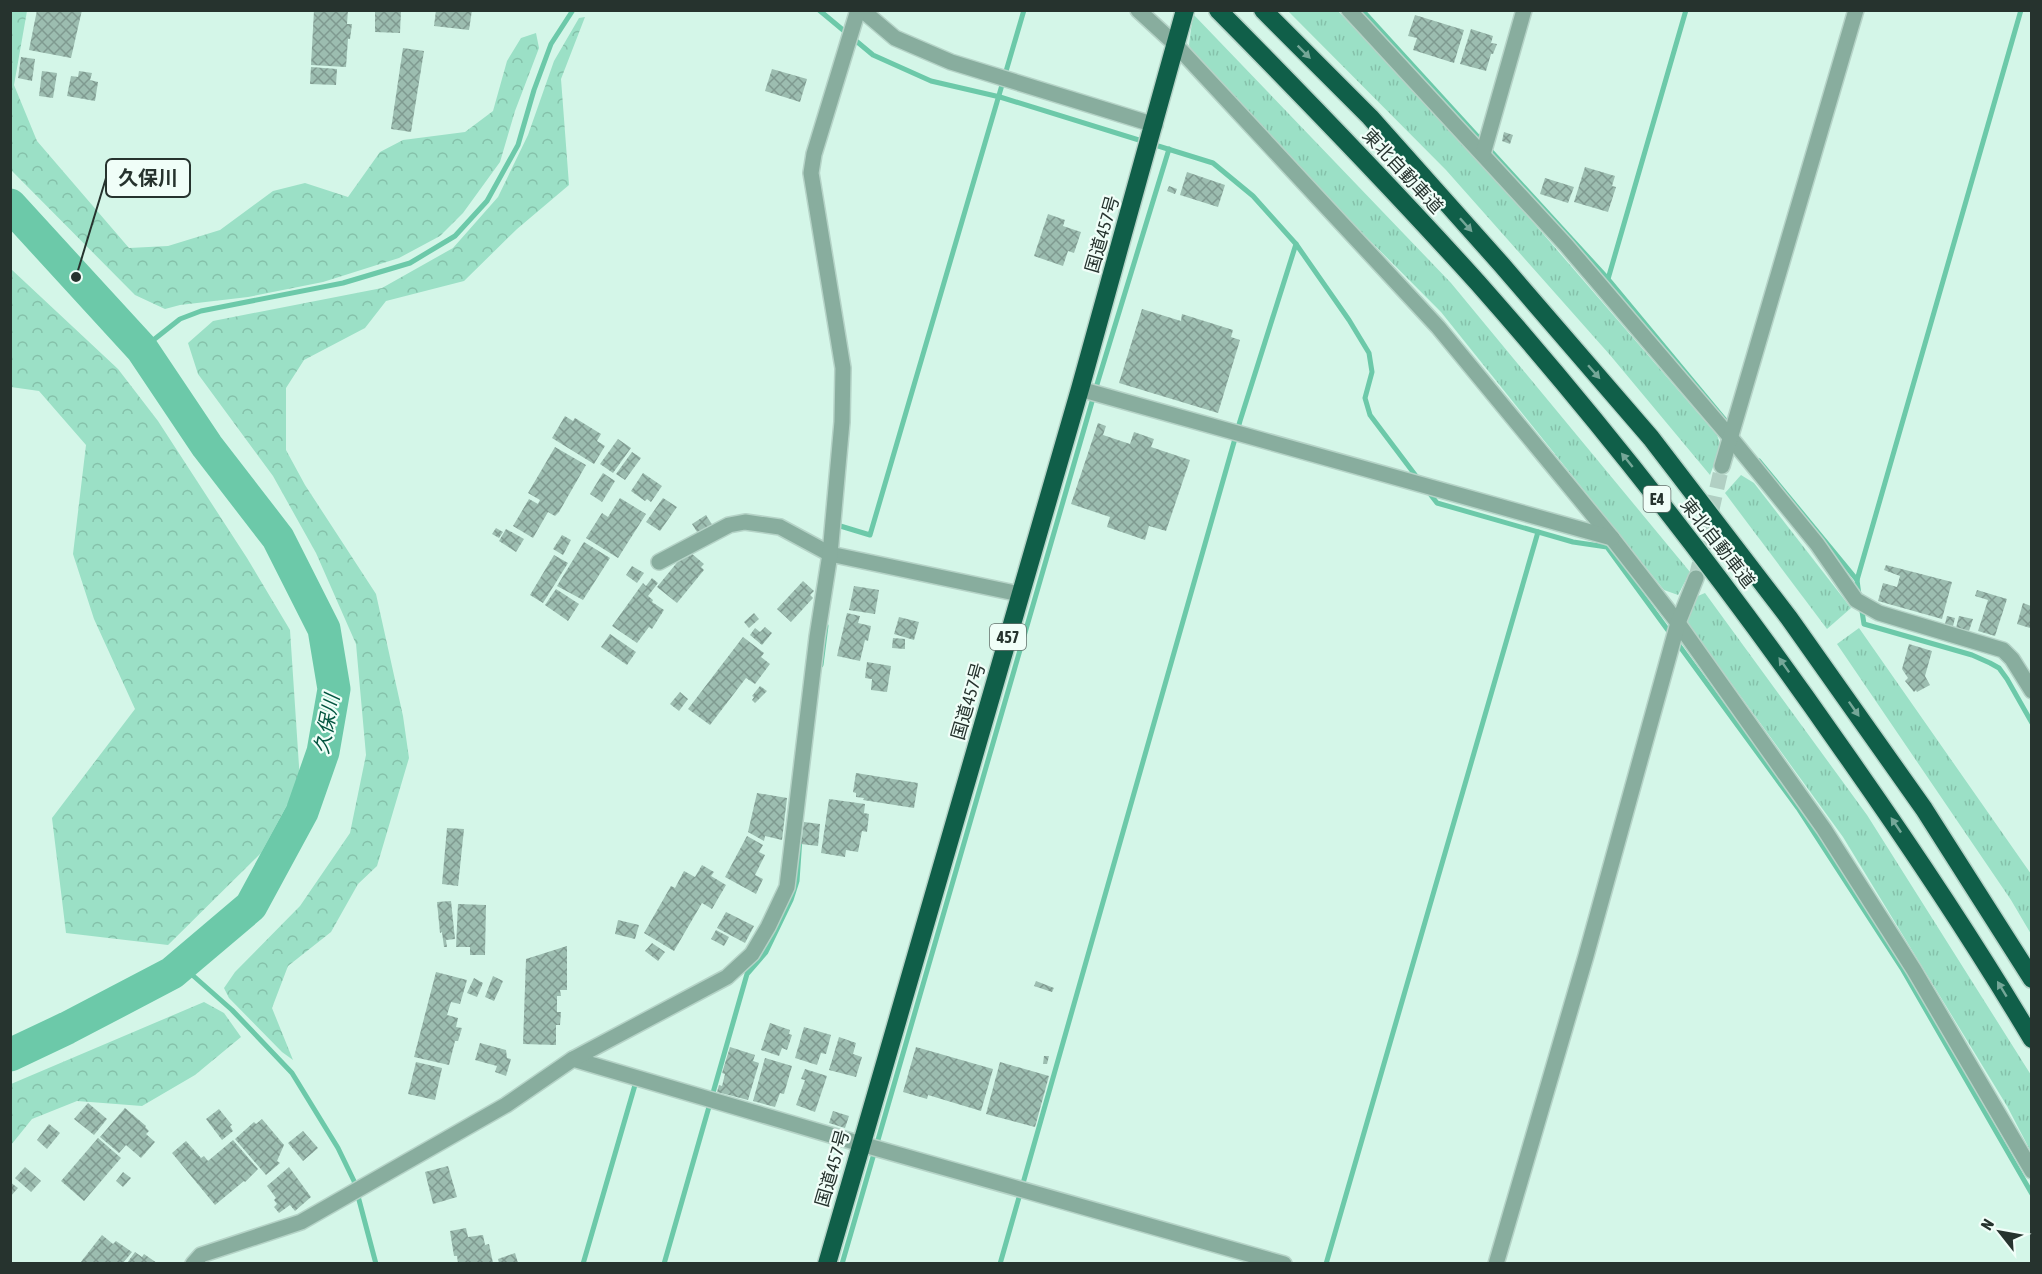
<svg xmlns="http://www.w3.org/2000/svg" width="2042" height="1274" viewBox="0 0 2042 1274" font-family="'Asap Condensed','Noto Sans JP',sans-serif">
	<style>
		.grass { fill: url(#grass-tufts) }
		.forest { fill: url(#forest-crowns) }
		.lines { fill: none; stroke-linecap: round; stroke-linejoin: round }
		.stream { stroke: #6cc9a9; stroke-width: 5 }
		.river { stroke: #6cc9a9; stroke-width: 33 }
		.building { fill: url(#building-cross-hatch) }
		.street-tunnel { stroke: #b1cfc3; stroke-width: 15; stroke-dasharray: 15 8; stroke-linecap: butt }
		.street-casing { stroke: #b5d3c7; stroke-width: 18 }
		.highway-casing { stroke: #b5d3c7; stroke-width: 21 }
		.street { stroke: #88ad9e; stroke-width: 15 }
		.highway { stroke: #105f49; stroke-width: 18 }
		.oneway { fill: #75a798 }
		.labels { text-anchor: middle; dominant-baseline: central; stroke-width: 4.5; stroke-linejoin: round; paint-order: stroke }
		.shield { fill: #f0fef8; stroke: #63706b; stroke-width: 1.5 }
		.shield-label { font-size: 16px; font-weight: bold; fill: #26332e }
		.street-label { font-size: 18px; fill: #26332e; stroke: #f0fef8 }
		.water-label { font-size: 20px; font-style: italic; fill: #035540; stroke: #f0fef8 }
		.leader { fill: none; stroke: #26332e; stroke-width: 2 }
		.callout-dot { fill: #26332e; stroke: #f0fef8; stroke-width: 2 }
		.callout { fill: #f0fef8; stroke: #26332e; stroke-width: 2 }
		.callout-label { font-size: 20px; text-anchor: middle; font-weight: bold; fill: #26332e }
	</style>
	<defs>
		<pattern id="grass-tufts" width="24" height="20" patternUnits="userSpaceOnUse" patternTransform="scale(1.5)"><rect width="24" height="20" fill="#9be0c6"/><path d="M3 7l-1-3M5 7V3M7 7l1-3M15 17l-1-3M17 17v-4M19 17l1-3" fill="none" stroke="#85c1aa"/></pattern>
		<pattern id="forest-crowns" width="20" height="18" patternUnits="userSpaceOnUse" patternTransform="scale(1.5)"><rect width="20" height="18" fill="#9be0c6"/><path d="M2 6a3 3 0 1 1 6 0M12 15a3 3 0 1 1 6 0" fill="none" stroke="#85c1aa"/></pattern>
		<pattern id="building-cross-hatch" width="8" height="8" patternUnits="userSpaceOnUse" patternTransform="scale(1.5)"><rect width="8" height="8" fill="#9cbdb0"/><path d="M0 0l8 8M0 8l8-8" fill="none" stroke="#7f9a90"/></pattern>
	</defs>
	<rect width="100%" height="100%" fill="#d4f6e8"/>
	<g class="grass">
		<polygon points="1288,11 1338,11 1481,162 1717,435 1721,446 1710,475 1610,355 1446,170"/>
		<polygon points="1193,14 1451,283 1690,572 1678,595 1664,590 1441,312 1201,71 1189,45"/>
		<polygon points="1741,475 1754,483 1851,608 1827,629 1725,493"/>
		<polygon points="1705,593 1867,815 2031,1075 2031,1152 2007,1106 1843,837 1686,621 1693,598"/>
		<polygon points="1859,628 2031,874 2031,934 2011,900 1837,644"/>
	</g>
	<g class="forest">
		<polygon points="10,11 27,11 14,85 37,141 129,248 168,246 220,230 273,191 305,183 348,197 380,152 403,140 465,132 493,111 507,61 521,38 536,33 539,48 515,111 500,162 463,213 440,236 399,258 323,282 248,297 180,305 165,309 135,295 11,170"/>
		<polygon points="585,17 561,79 569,185 517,229 464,281 386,301 365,328 304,360 286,388 286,450 305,485 376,594 403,716 409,758 377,866 358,884 331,932 288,966 272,1008 293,1060 282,1052 229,998 224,988 235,972 300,906 350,833 366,755 356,644 316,553 273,476 198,374 188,343 213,321 382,288 453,248 498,197 528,135 554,61 579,18"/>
		<polygon points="11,269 118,369 158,421 247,558 290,630 300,781 261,853 168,945 66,933 52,818 135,709 94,619 73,554 86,445 39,391 11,387"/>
		<polygon points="204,1002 224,1013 241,1037 195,1075 142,1106 77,1101 32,1119 11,1145 11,1084"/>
	</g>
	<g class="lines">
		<g class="stream">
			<polyline points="819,10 873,55 931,81 1000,97 1213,163 1253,196 1296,244 1349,320 1369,353 1372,372 1365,398 1370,415 1419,480"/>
			<polyline points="1362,10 1608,279"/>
			<polyline points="1686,10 1608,279 1730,426"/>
			<polyline points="142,349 180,319 201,311 343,283 410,263 455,236 487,201 518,145 534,90 551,44 573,10"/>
			<polyline points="1759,461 1857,580"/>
			<polyline points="1427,490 1437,503 1573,542 1607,547 1798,808 1903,970 2032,1194"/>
			<polyline points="837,528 837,525 870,535 1024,10"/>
			<polyline points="1859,595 1857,580 2021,10"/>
			<polyline points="1861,605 1864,624 1972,655 1990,663 1999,668 2007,679 2032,723"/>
			<polyline points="821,665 826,626"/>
			<polyline points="181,965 232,1010 292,1073 338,1148 354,1181 376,1264"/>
			<polyline points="583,1264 635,1085"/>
			<polyline points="664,1264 747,974 766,952 791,900 797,881 800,838"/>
			<polyline points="842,1264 1098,381 1169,149"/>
			<polyline points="1000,1264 1240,421 1296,244"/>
			<polyline points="1326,1264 1538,532"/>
		</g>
		<polyline class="river" points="10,205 142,349 207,446 278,538 324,629 334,689 323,752 302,812 251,906 172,973 67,1028 10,1055"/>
	</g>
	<g class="building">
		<polygon points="37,10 82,10 71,58 29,50"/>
		<polygon points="314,10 348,10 347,24 352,24 350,39 348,39 346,67 311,65"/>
		<polygon points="375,10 401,10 400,33 375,32"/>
		<polygon points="436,10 472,10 469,30 434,26"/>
		<polygon points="1415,15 1464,30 1454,63 1413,50 1417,38 1408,36"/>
		<polygon points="1471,29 1493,36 1491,43 1497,44 1493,54 1491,54 1486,71 1460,64"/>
		<polygon points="403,48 424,51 411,132 391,129"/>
		<polygon points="21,57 35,59 32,81 18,78"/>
		<polygon points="311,67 337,69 336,85 310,84"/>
		<polygon points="772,69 807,79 800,102 765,91"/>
		<polygon points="42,71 57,73 53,98 39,96"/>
		<polygon points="79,71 92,73 90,80 98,82 95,101 67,96 71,76 78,77"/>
		<polygon points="1504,132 1513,135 1510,144 1502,141"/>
		<polygon points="1585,167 1615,176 1612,186 1616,187 1608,212 1574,202"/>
		<polygon points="1187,172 1225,185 1218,207 1180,195"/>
		<polygon points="1545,178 1574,187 1568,203 1540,194"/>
		<polygon points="1169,186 1177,189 1175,194 1167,191"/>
		<polygon points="1048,214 1065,220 1063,226 1081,232 1074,253 1068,251 1063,266 1034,256"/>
		<polygon points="1142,309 1181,321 1182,314 1233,330 1231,337 1240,340 1218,413 1119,383"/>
		<polygon points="565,416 573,421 575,418 601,434 597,441 605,446 594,464 552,438"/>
		<polygon points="1098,423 1106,426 1103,435 1130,444 1134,432 1154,439 1151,447 1190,460 1166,531 1149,526 1145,540 1107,527 1110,517 1071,504"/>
		<polygon points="618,439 631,448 613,473 600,464"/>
		<polygon points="555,447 586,465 559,512 555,516 548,512 533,538 513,526 529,499 538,504 540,500 528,493"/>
		<polygon points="632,452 641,458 625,480 616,474"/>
		<polygon points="603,473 615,481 602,502 590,494"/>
		<polygon points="643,473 662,486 651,502 647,499 645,501 631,491"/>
		<polygon points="620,498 646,514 618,558 586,538 602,513 608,517"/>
		<polygon points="663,498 677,507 660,531 646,522"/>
		<polygon points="706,515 713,526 699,535 692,524"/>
		<polygon points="496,528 503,532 499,538 492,534"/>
		<polygon points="506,529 524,539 516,552 499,541"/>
		<polygon points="562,535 571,540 563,555 553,549"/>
		<polygon points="584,542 610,558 583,600 557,586"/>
		<polygon points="691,553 704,564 701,567 704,570 677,603 657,587 684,554 688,557"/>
		<polygon points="554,555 568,563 543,603 530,595"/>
		<polygon points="1886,565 1952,582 1942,619 1878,601 1883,583 1897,587 1900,576 1884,570"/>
		<polygon points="632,566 644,573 637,583 626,575"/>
		<polygon points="652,578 658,583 648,596 653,600 652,602 664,610 652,629 649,627 637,643 612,626 643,583 646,586"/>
		<polygon points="803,581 814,591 810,595 813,598 791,622 777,609"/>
		<polygon points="854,586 879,590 875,614 849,610"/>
		<polygon points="556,589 579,604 568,621 545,605"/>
		<polygon points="1977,590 2007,599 1995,636 1978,631 1988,600 1975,596"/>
		<polygon points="2023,603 2031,606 2030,628 2017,624"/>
		<polygon points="754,613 759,619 749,628 744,622"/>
		<polygon points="847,613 860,616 858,623 871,626 868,641 865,640 860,661 837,656"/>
		<polygon points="1947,616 1955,618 1953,626 1945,624"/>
		<polygon points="1959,616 1973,619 1969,631 1956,628"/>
		<polygon points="899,617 919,622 914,640 894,634"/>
		<polygon points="765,627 772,633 762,645 750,635 755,628 760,632"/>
		<polygon points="610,634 636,652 627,665 601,647"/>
		<polygon points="743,637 764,653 761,657 770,664 755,684 746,678 710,725 688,709"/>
		<polygon points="893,638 905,639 905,649 892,648"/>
		<polygon points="1909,644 1932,651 1925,676 1930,685 1917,692 1916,690 1914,692 1905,681 1908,678 1902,669"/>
		<polygon points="867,662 891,666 887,692 871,690 872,679 865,678"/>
		<polygon points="760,686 767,691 755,703 752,700 754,697 752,696"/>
		<polygon points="680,692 688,699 679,711 670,704"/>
		<polygon points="856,773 918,783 914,808 863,800 864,798 856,797 856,793 853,792"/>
		<polygon points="757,793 787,798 782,840 765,836 764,841 748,832"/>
		<polygon points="829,799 865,804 864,813 869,814 867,832 862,831 858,852 846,850 845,857 821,853"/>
		<polygon points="804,822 820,824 818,846 801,844"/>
		<polygon points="447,828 464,829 458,886 442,884"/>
		<polygon points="747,836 763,845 759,852 765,855 755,875 763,879 756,894 725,877"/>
		<polygon points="702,865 714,872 711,876 726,885 712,909 702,903 674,951 644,933 671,886 675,888 684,871 695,877"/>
		<polygon points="451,901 455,939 446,940 447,947 444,947 442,932 440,933 437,902"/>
		<polygon points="458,904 486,905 485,955 470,955 470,947 456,947"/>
		<polygon points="726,912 754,926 745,943 717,928"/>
		<polygon points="618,920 639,925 635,939 615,934"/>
		<polygon points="716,930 729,937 724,946 711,939"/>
		<polygon points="652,943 665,952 658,961 645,951"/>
		<polygon points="567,946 567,990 560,990 561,996 557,996 557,1012 561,1012 560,1025 556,1025 556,1045 523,1044 526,959"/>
		<polygon points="436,972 467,980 460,1004 451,1002 447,1015 458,1018 456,1027 462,1028 458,1041 455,1041 449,1065 414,1057"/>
		<polygon points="493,976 503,981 494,1001 485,997"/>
		<polygon points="474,978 483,983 477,997 467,993"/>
		<polygon points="1036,981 1054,988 1052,992 1034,986"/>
		<polygon points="770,1023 790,1030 789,1034 792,1035 787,1050 782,1048 779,1056 761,1050"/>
		<polygon points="804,1027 831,1035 826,1054 821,1053 817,1065 795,1058"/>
		<polygon points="839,1037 856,1043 853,1054 862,1057 856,1077 829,1070"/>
		<polygon points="480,1043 506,1050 507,1058 511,1059 506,1076 495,1072 497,1066 475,1060"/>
		<polygon points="730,1047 755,1055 753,1061 759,1063 748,1100 717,1092 719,1085 722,1086 725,1074 722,1073"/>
		<polygon points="916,1047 993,1069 981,1111 928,1095 927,1099 903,1092"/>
		<polygon points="1044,1056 1049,1056 1047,1064 1043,1064"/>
		<polygon points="765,1058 792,1066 784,1094 780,1093 775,1107 753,1101"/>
		<polygon points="416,1062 442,1068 435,1100 408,1094"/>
		<polygon points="1000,1062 1049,1076 1035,1127 986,1114"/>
		<polygon points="805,1069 827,1076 815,1112 796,1105 805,1080 801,1079"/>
		<polygon points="88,1103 107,1119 94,1135 74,1119"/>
		<polygon points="125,1108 146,1126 145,1127 149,1131 146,1134 155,1142 141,1158 126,1145 119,1153 100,1137"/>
		<polygon points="219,1109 232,1125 230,1126 233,1131 222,1140 206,1119"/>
		<polygon points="833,1111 849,1116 845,1128 829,1123"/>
		<polygon points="262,1119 284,1145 277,1161 280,1163 266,1175 235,1139 254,1122 256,1124"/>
		<polygon points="49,1124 60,1133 47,1149 37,1140"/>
		<polygon points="303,1131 318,1148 303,1161 288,1143"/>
		<polygon points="98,1138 121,1158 84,1201 61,1181"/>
		<polygon points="233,1140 258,1169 245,1182 244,1181 215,1205 172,1153 186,1141 201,1158 204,1156 208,1161"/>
		<polygon points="448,1166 457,1197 433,1204 425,1172"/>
		<polygon points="25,1167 41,1181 31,1192 15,1178"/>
		<polygon points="289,1167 311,1197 295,1211 290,1205 279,1213 274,1207 277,1204 274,1200 276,1198 267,1186"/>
		<polygon points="123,1172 131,1178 123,1187 116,1181"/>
		<polygon points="10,1182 18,1188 10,1197"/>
		<polygon points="466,1228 468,1237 483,1235 485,1245 489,1244 493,1263 458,1263 457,1256 454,1256 450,1231"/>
		<polygon points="102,1235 113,1244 116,1241 132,1252 123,1263 80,1263"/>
		<polygon points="135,1252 142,1257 144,1254 157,1263 127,1263"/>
		<polygon points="515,1253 518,1263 499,1263 498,1259"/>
	</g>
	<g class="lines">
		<polyline class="street-tunnel" points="1696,578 1722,466"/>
		<defs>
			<g id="street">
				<polyline points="862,10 895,38 951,62 1155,125"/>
				<polyline points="1138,10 1175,44 1438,327 1612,538 1678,623 1824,829 1914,970 2032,1171"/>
				<polyline points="1349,10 1566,245 1730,437 1817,544 1856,600 1879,613 2003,650 2012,659 2032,691"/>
				<polyline points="1483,154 1524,10"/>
				<polyline points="1080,389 1612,538"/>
				<polyline points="1722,466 1856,10"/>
				<polyline points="659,562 729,525 745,522 780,527 830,554 1020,594"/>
				<polyline points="573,1059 861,1144 1284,1264"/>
				<polyline points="193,1264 201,1255 301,1222 506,1105 573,1059 727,977 752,954 768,927 787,887 817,637 830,554 842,422 843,368 811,173 814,154 858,10"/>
				<polyline points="1496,1264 1586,956 1678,623 1696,578"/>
			</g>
			<g id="highway">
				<path d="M1218 10C1307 100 1394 190 1478 283 1608 430 1728 585 1840 746 1907 841 1972 938 2032 1039"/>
				<polyline points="1263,10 1370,117 1501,264 1651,438 1789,618 1924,809 2032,979"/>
				<polyline points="827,1264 1080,389 1185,10"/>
			</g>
		</defs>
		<use href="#street" class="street-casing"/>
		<use href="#highway" class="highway-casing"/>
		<use href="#street" class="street"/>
		<use href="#highway" class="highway"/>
	</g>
	<defs><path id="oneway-solid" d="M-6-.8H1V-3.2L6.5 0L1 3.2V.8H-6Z" transform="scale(1.5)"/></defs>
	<g class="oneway">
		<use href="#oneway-solid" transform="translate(1304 52) rotate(45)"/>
		<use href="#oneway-solid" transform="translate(1466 225) rotate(48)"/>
		<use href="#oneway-solid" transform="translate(1594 372) rotate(49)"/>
		<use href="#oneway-solid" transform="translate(1627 460) rotate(-129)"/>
		<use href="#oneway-solid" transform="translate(1784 665) rotate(-125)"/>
		<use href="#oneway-solid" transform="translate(1854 709) rotate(55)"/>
		<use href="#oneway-solid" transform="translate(1896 825) rotate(-124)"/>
		<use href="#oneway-solid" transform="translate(2002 989) rotate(-121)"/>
	</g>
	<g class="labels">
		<g class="shield">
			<rect x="1643.5" y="486" width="27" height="26" rx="4.5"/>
			<rect x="990" y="624" width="36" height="26" rx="4.5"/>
		</g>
		<g class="shield-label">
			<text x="1657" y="499">E4</text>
			<text x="1008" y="637">457</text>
		</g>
		<g class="street-label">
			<text transform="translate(1403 171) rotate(47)">東北自動車道</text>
			<text transform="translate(1102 234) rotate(-74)">国道457号</text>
			<text transform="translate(1718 543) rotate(52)">東北自動車道</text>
			<text transform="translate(968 701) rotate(-74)">国道457号</text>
			<text transform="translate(832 1168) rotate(-74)">国道457号</text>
		</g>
		<g class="water-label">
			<text transform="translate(326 724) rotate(-79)">久保川</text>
		</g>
	</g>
	<path class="leader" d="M76 277L106 178"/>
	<circle class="callout-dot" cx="76" cy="277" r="6"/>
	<rect class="callout" x="106" y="159" width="84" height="38" rx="6"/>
	<g class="callout-label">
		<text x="148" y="185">久保川</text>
	</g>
	<rect width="2042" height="1274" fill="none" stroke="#26332e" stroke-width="24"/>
	<g transform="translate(2000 1232) rotate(301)" stroke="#f0fef8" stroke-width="4.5" paint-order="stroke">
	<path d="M0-4.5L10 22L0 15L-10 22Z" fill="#26332e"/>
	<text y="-9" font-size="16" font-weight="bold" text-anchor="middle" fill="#26332e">N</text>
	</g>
</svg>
